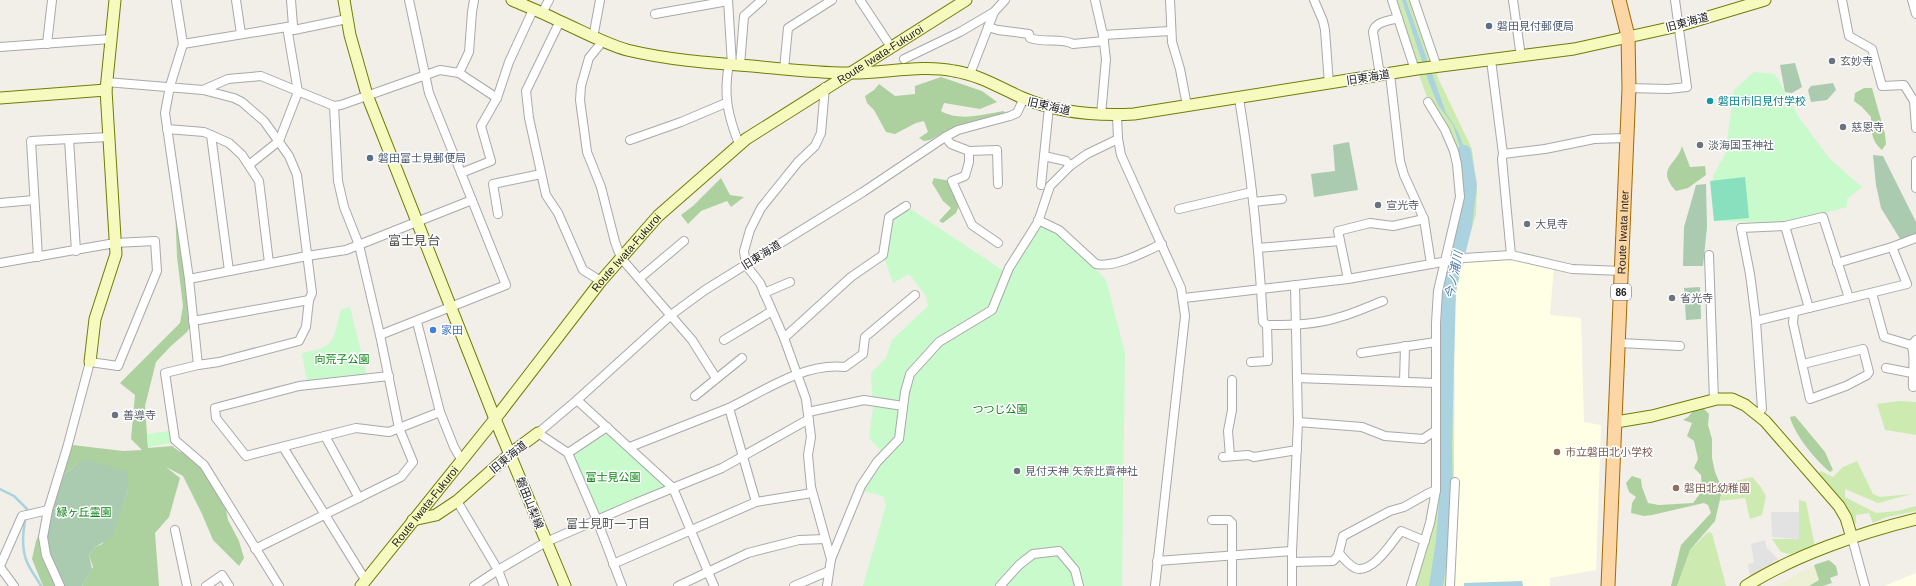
<svg xmlns="http://www.w3.org/2000/svg" width="1916" height="586" viewBox="0 0 1916 586" font-family="Helvetica,'Noto Sans JP',sans-serif">
	<style>
		.education { fill: #ffffe5 }
		.farmland { fill: #eef0d5 }
		.grass { fill: #cdebb0 }
		.forest { fill: #add19e }
		.cemetery { fill: #aacbaf }
		.park { fill: #c8facc }
		.pitch { fill: #88e0be }
		.parking { fill: #e2e2e2 }
		.water { fill: #aad3df }
		.lines { fill: none; stroke-linecap: round; stroke-linejoin: round }
		.stream { stroke: #aad3df; stroke-width: 2.5 }
		.river { stroke: #aad3df; stroke-width: 14 }
		.street-casing { stroke: #a9a9a9; stroke-width: 10 }
		.secondary-casing { stroke: #707d05; stroke-width: 13 }
		.primary-casing { stroke: #a06b00; stroke-width: 15 }
		.street { stroke: #fff; stroke-width: 8 }
		.secondary { stroke: #f7fabf; stroke-width: 11 }
		.primary { stroke: #fcd6a4; stroke-width: 13 }
		.service-dot { fill: #5c6f8a; stroke: #fff; stroke-width: 1.5 }
		.worship-dot { fill: #6b7280; stroke: #fff; stroke-width: 1.5 }
		.culture-dot { fill: #0f9aa8; stroke: #fff; stroke-width: 1.5 }
		.shop-dot { fill: #3f7fe0; stroke: #fff; stroke-width: 1.5 }
		.education-dot { fill: #8d6e63; stroke: #fff; stroke-width: 1.5 }
		.labels { text-anchor: middle; dominant-baseline: central; stroke-width: 3; stroke-linejoin: round; paint-order: stroke }
		.shield { fill: #fff; stroke: #646464; stroke-width: 1 }
		.shield-label { font-size: 10px; font-weight: bold; fill: #222 }
		.street-label { font-size: 11px; fill: #222; stroke: #fff }
		.service-label { font-size: 11px; fill: #4e5e75; stroke: #fff; text-anchor: start }
		.worship-label { font-size: 11px; fill: #5b616d; stroke: #fff; text-anchor: start }
		.culture-label { font-size: 11px; fill: #0d838f; stroke: #fff; text-anchor: start }
		.shop-label { font-size: 11px; fill: #366cbe; stroke: #fff; text-anchor: start }
		.park-label { font-size: 11px; fill: #0c8416; stroke: #fff }
		.education-label { font-size: 11px; fill: #785e54; stroke: #fff; text-anchor: start }
		.water-label { font-size: 12px; font-style: italic; fill: #4a7aab; stroke: #fff }
		.neighbourhood-label { font-size: 12px; fill: #555; stroke: #fff }
		.quarter-label { font-size: 13px; fill: #555; stroke: #fff }
	</style>
	<rect width="100%" height="100%" fill="#f2efe9"/>
	<g class="education">
		<polygon points="1516,257 1554,266 1550,315 1581,318 1584,422 1601,425 1596,570 1550,578 1550,586 1447,586 1453,537 1455,392 1453,316 1459,273 1465,262"/>
		<polygon points="1916,573 1916,586 1884,586"/>
	</g>
	<polygon class="farmland" points="1814,565 1819,580 1808,586 1775,586"/>
	<g class="grass">
		<polygon points="1392,0 1414,0 1438,78 1472,149 1477,189 1476,215 1461,262 1453,313 1454,506 1447,586 1411,586 1436,490 1439,288 1460,201 1456,160 1428,100"/>
		<polygon points="1899,401 1916,402 1916,435 1885,430 1877,404"/>
		<polygon points="1857,461 1873,494 1880,497 1912,494 1878,503 1845,489 1845,497 1876,513 1897,511 1916,506 1916,511 1887,517 1873,523 1869,513 1856,515 1856,523 1849,527 1814,477 1821,471 1833,477 1843,467"/>
		<polygon points="1752,477 1760,486 1766,496 1762,515 1750,519 1745,498 1720,501 1723,484"/>
		<polygon points="1799,500 1806,502 1815,547 1789,554 1781,552 1772,539 1799,539"/>
		<polygon points="1708,532 1712,533 1726,586 1677,586 1690,550"/>
	</g>
	<g class="forest">
		<path d="M941 77 982 91 997 102 980 109 944 103 941 111C960 122 984 114 1004 111L1007 122 950 129 930 140 924 141 919 138 928 132 924 121 916 123 895 134 886 132 874 110 867 103 865 96 874 90 879 84 895 96 915 94V86Z"/>
		<path d="M1864 88H1872L1885 134 1886 144 1882 150C1871 141 1871 130 1871 117L1862 107 1854 101 1855 93Z"/>
		<path d="M1682 146 1690 167 1705 166 1706 175 1688 188 1676 191C1655 168 1677 165 1682 146Z"/>
		<polygon points="721,178 730,195 744,197 731,207 727,201 701,211 688,224 681,215 693,206"/>
		<polygon points="934,178 950,181 960,203 956,213 943,223 939,221 951,208 943,201 932,183"/>
		<polygon points="175,208 183,234 193,321 187,332 171,346 156,362 145,406 148,448 172,446 180,452 189,452 213,480 224,499 228,520 239,541 244,558 239,566 213,540 202,514 183,476 166,467 180,478 169,517 155,533 159,586 82,586 93,567 89,555 95,547 102,544 120,512 128,490 77,463 64,475 65,456 73,445 123,451 142,450 131,439 135,395 120,383 180,323 183,306 177,257"/>
		<polygon points="1699,404 1709,414 1708,425 1712,439 1712,458 1715,472 1721,486 1721,495 1715,521 1690,550 1677,586 1671,586 1681,545 1711,513 1708,505 1704,503 1652,515 1644,516 1631,513 1632,503 1636,497 1629,492 1626,483 1632,476 1641,479 1642,487 1648,503 1659,505 1693,503 1702,491 1701,475 1694,468 1698,459 1694,441 1687,436 1692,423 1683,420 1688,417"/>
		<path d="M1795 416 1825 452 1833 470 1830 472C1816 461 1794 434 1790 417Z"/>
		<polygon points="40,532 61,586 43,586 32,559 36,541"/>
		<polygon points="1829,560 1836,566 1838,575 1830,578 1832,583 1823,586 1809,586 1819,580 1814,565"/>
	</g>
	<g class="cemetery">
		<polygon points="1795,63 1802,87 1792,93 1785,92 1780,65"/>
		<polygon points="1833,83 1836,90 1827,100 1811,102 1808,90 1811,86"/>
		<polygon points="1349,142 1358,190 1314,197 1311,174 1335,171 1333,145"/>
		<polygon points="1873,155 1883,156 1916,222 1916,238 1902,242 1881,208 1876,185"/>
		<polygon points="1706,184 1707,227 1703,266 1683,266 1684,227 1696,185"/>
		<polygon points="1700,287 1701,319 1686,320 1684,288"/>
		<polygon points="89,460 128,472 128,490 112,537 95,547 89,555 92,569 82,586 61,586 56,577 45,539 54,491 64,475 77,463"/>
	</g>
	<g class="park">
		<polygon points="1754,72 1775,74 1800,119 1830,159 1862,187 1847,199 1847,207 1786,223 1714,221 1713,176 1725,155 1734,90"/>
		<polygon points="906,206 1007,273 1038,222 1059,230 1106,280 1125,353 1122,586 863,586 886,505 883,496 859,490 884,454 869,438 873,408 871,373 886,358 892,340 928,306 926,296 909,274 893,283 883,255 889,217"/>
		<path d="M350 307 367 376 307 382 302 353C334 347 333 343 340 312L342 309Z"/>
		<polygon points="607,428 670,486 597,520 568,453"/>
		<polygon points="169,431 171,443 148,447 147,434"/>
	</g>
	<polygon class="pitch" points="1745,177 1749,218 1714,221 1710,181"/>
	<g class="parking">
		<polygon points="1771,512 1799,512 1799,539 1772,537"/>
		<polygon points="1765,540 1767,548 1778,559 1750,576 1748,564 1754,563 1751,544"/>
	</g>
	<g class="water">
		<path d="M1402 0H1406L1446 113C1458 129 1468 150 1467 170L1453 125 1438 105 1428 80Z"/>
		<polygon points="1522,581 1523,586 1464,586 1464,583"/>
	</g>
	<g class="lines">
		<path class="stream" d="M0 489 14 496 27 509C24 525 20 546 27 562 30 570 37 578 41 586"/>
		<polyline class="river" points="1436,586 1443,541 1446,501 1445,445 1449,290 1465,226 1470,185 1464,152"/>
		<defs>
			<g id="street">
				<polyline points="236,0 241,34"/>
				<polyline points="728,0 732,65"/>
				<polyline points="860,0 891,47"/>
				<polyline points="1095,0 1103,35 1106,59 1101,115"/>
				<polyline points="1170,0 1172,42 1180,69 1187,106"/>
				<polyline points="1314,0 1323,21 1325,30 1329,84"/>
				<polyline points="1392,0 1415,70"/>
				<polyline points="1414,0 1437,67"/>
				<polyline points="1513,0 1521,57"/>
				<polyline points="1842,0 1849,36 1872,49 1882,86 1904,85 1914,101 1916,102"/>
				<polyline points="1912,0 1916,14"/>
				<polyline points="542,13 549,0"/>
				<polyline points="655,14 728,1"/>
				<polyline points="560,21 526,91 529,118 546,195 558,213 583,270 601,281"/>
				<polyline points="293,26 294,30 347,19"/>
				<path d="M988 27 998 30 1029 34 1030 38C1042 43 1063 38 1073 44L1104 41"/>
				<polyline points="1103,35 1170,31"/>
				<polyline points="593,38 600,0"/>
				<polyline points="602,42 589,58 581,86 580,100 587,152 601,187 615,242 621,258 692,340 716,378"/>
				<polyline points="47,44 52,0"/>
				<polyline points="183,44 293,26 291,0"/>
				<polyline points="0,47 110,39"/>
				<polyline points="904,59 960,32 994,12"/>
				<polyline points="1491,60 1503,154 1502,159 1511,255"/>
				<path d="M729 64C723 95 728 116 739 144"/>
				<polyline points="740,65 744,16 762,0"/>
				<polyline points="784,69 788,28 832,0"/>
				<polyline points="459,73 469,52 472,12 474,0"/>
				<polyline points="970,74 994,12 1005,0"/>
				<polyline points="1390,74 1400,161 1404,175 1424,219 1431,264"/>
				<path d="M1380 75 1373 32C1375 21 1390 21 1398 18"/>
				<polyline points="106,82 203,90 234,98 242,102 264,121 289,156 297,175 312,293 309,300 306,327 299,341 219,362 198,365 189,279 165,113 170,86 183,44 176,0"/>
				<polyline points="825,87 821,133 815,146 798,162 761,208 750,230 744,251 746,265 760,283 784,338 806,399 811,437 808,455 811,487 831,559"/>
				<polyline points="1629,88 1668,89 1687,87 1675,0"/>
				<polyline points="203,90 228,79 261,76 334,106 341,105 440,70 459,73 497,98"/>
				<path d="M1239 98C1251 172 1259 247 1263 322L1267 325C1291 325 1316 325 1340 317 1355 313 1369 306 1383 301"/>
				<polyline points="1914,101 1916,128"/>
				<polyline points="1117,115 1118,139 1121,155 1181,288 1185,316 1155,586"/>
				<polyline points="167,129 204,132 211,135 229,271"/>
				<polyline points="211,135 229,143 242,155 259,181 269,263"/>
				<polyline points="945,137 951,144 969,151 969,162 965,176 952,181 972,225 998,243"/>
				<polyline points="69,139 76,251"/>
				<polyline points="630,140 681,122 726,103"/>
				<polyline points="969,151 997,150 998,184"/>
				<polyline points="1503,154 1545,149 1594,139 1626,138"/>
				<polyline points="1044,156 1066,161 1070,166"/>
				<polyline points="1916,161 1916,188"/>
				<polyline points="249,165 279,141 298,92 287,27"/>
				<polyline points="461,173 491,161 481,126 497,98 509,62 533,10"/>
				<polyline points="1041,185 1049,107"/>
				<polyline points="1253,202 1282,199"/>
				<polyline points="0,203 34,200"/>
				<polyline points="1179,209 1252,192"/>
				<polyline points="498,214 493,184 541,174"/>
				<path d="M1038 220 1059 230 1096 264C1116 268 1144 252 1162 244"/>
				<polyline points="1785,226 1809,308"/>
				<polyline points="1258,248 1340,241"/>
				<polyline points="1709,255 1714,400"/>
				<polyline points="38,257 31,141 109,137"/>
				<polyline points="0,263 115,243 155,241 157,271 118,366 90,362 67,448 48,510 43,537 46,555 60,586"/>
				<polyline points="1837,263 1892,247 1916,238"/>
				<polyline points="640,278 684,241"/>
				<polyline points="189,279 307,256 346,250 472,200"/>
				<polyline points="1348,279 1338,231 1370,223 1393,226 1424,219"/>
				<polyline points="764,293 790,282"/>
				<polyline points="1872,293 1884,337 1911,345 1916,340"/>
				<polyline points="1184,298 1348,279 1464,258 1511,255 1572,269 1622,271"/>
				<polyline points="1794,312 1793,323 1810,399 1846,386 1867,375 1869,372 1863,349 1803,364"/>
				<polyline points="193,321 309,300"/>
				<polyline points="1756,321 1750,274 1741,228 1785,226 1823,217 1849,298"/>
				<polyline points="417,322 440,412"/>
				<polyline points="380,335 506,285 429,93 409,0"/>
				<polyline points="784,338 851,277 883,255 889,217 906,206"/>
				<polyline points="724,340 772,311"/>
				<polyline points="1619,343 1680,346"/>
				<path d="M1911 345C1916 353 1912 376 1913 387"/>
				<polyline points="1361,353 1436,342"/>
				<polyline points="1251,362 1268,361 1267,325"/>
				<polyline points="198,365 165,373 175,440 204,465 279,586"/>
				<polyline points="1886,368 1912,373"/>
				<polyline points="389,376 299,386 215,408 216,418 246,456 356,428 389,432 440,412 454,447 462,461"/>
				<polyline points="1297,378 1435,383"/>
				<polyline points="1404,382 1405,346"/>
				<polyline points="695,396 742,358"/>
				<polyline points="577,400 673,488 714,586"/>
				<polyline points="808,412 864,400 903,406"/>
				<polyline points="1757,414 1762,409 1756,321 1907,284 1892,247"/>
				<polyline points="1298,422 1362,427 1385,436 1423,439 1435,431"/>
				<polyline points="325,436 359,498"/>
				<polyline points="283,447 366,581"/>
				<polyline points="630,447 729,408"/>
				<polyline points="568,453 607,427"/>
				<polyline points="1230,456 1228,431 1232,410 1232,380"/>
				<polyline points="1223,457 1248,455 1254,457 1297,450"/>
				<polyline points="457,501 498,570 504,586"/>
				<path d="M756 502 729 408C764 391 805 362 845 367L863 354 865 337 915 295"/>
				<polyline points="1212,520 1229,520 1232,523 1232,586"/>
				<polyline points="175,530 187,586"/>
				<polyline points="1852,538 1865,586"/>
				<polyline points="255,549 401,477 413,462 399,428 380,335 359,245 344,207 338,181 334,106"/>
				<path d="M1339 553C1343 558 1349 565 1355 568 1372 575 1392 542 1401 531L1425 541"/>
				<polyline points="1157,561 1292,551"/>
				<polyline points="1292,562 1333,561 1338,556 1343,536 1390,511 1404,507 1427,494 1436,490"/>
				<polyline points="613,564 756,502 812,493"/>
				<polyline points="0,566 22,516 48,510"/>
				<polyline points="0,567 14,586"/>
				<polyline points="206,586 222,575 229,586"/>
				<polyline points="474,586 498,570 546,542 636,503 722,468 809,419"/>
				<polyline points="622,586 597,520 568,453 538,433 577,400 671,315 705,290 863,192 945,137 958,130 1010,116 1017,113 1024,98"/>
				<polyline points="678,586 748,553 799,540 825,539"/>
				<polyline points="794,586 829,571"/>
				<polyline points="827,586 831,559 861,486 877,462 899,439 905,392 910,374 939,342 992,310 1009,268 1038,222 1050,186 1070,166 1087,154 1118,139"/>
				<polyline points="1000,586 1019,565 1033,554 1059,551 1075,570 1079,586"/>
				<polyline points="1292,586 1292,551 1298,422 1295,285"/>
				<polyline points="1411,586 1430,523 1436,490 1436,323 1438,291 1460,197 1457,164 1454,151 1445,130 1428,102"/>
				<polyline points="1450,586 1455,482"/>
			</g>
			<g id="secondary">
				<polyline points="344,0 350,35 367,95 495,419 565,586"/>
				<path d="M512 0C528 7 544 13 559 21 582 31 603 43 627 50 668 60 710 63 752 66 784 69 816 73 848 73 883 74 920 64 954 71 980 75 1000 88 1023 98 1058 113 1096 116 1134 114L1417 69 1574 49 1678 26 1765 0"/>
				<polyline points="0,98 106,90"/>
				<polyline points="90,362 95,319 116,254 106,90 115,0"/>
				<polyline points="1616,422 1652,416 1717,399 1732,399 1745,405 1765,421 1839,506 1846,518 1852,538"/>
				<polyline points="413,520 436,515 457,501 511,453 538,433"/>
				<path id="s1" d="M361 586 495 419 601 281 658 216 746 139 966 0"/>
				<path d="M1746 586C1793 556 1862 532 1916 519"/>
			</g>
			<g id="primary">
				<path id="s2" d="M1608 586 1629 88 1628 36 1619 0"/>
			</g>
		</defs>
		<use href="#street" class="street-casing"/>
		<use href="#secondary" class="secondary-casing"/>
		<use href="#primary" class="primary-casing"/>
		<use href="#street" class="street"/>
		<use href="#secondary" class="secondary"/>
		<use href="#primary" class="primary"/>
	</g>
	<g class="service-dot">
		<circle cx="1489" cy="26" r="4"/>
		<circle cx="370" cy="158" r="4"/>
	</g>
	<g class="worship-dot">
		<circle cx="1832" cy="61" r="4"/>
		<circle cx="1843" cy="127" r="4"/>
		<circle cx="1700" cy="145" r="4"/>
		<circle cx="1378" cy="205" r="4"/>
		<circle cx="1527" cy="224" r="4"/>
		<circle cx="1672" cy="298" r="4"/>
		<circle cx="115" cy="415" r="4"/>
		<circle cx="1017" cy="471" r="4"/>
	</g>
	<circle class="culture-dot" cx="1710" cy="101" r="4"/>
	<circle class="shop-dot" cx="433" cy="330" r="4"/>
	<g class="education-dot">
		<circle cx="1557" cy="452" r="4"/>
		<circle cx="1676" cy="488" r="4"/>
	</g>
	<g class="labels">
		<rect class="shield" x="1611" y="284" width="20" height="16" rx="3"/>
		<g class="shield-label">
			<text x="1621" y="292">86</text>
		</g>
		<g class="street-label">
			<text transform="translate(1687 22) rotate(-15)">旧東海道</text>
			<text stroke="none"><textPath href="#s1" startOffset="750">Route Iwata-Fukuroi</textPath></text>
			<text transform="translate(1368 77) rotate(-9)">旧東海道</text>
			<text transform="translate(1049 106) rotate(13)">旧東海道</text>
			<text stroke="none"><textPath href="#s2" startOffset="354">Route Iwata Inter</textPath></text>
			<text stroke="none"><textPath href="#s1" startOffset="426">Route Iwata-Fukuroi</textPath></text>
			<text transform="translate(761 255) rotate(-32)">旧東海道</text>
			<text transform="translate(508 457) rotate(-39)">旧東海道</text>
			<text transform="translate(530 503) rotate(68)">磐田山梨線</text>
			<text stroke="none"><textPath href="#s1" startOffset="102">Route Iwata-Fukuroi</textPath></text>
		</g>
		<g class="service-label">
			<text x="1497" y="26">磐田見付郵便局</text>
			<text x="378" y="158">磐田富士見郵便局</text>
		</g>
		<g class="worship-label">
			<text x="1840" y="61">玄妙寺</text>
			<text x="1851" y="127">慈恩寺</text>
			<text x="1708" y="145">淡海国玉神社</text>
			<text x="1386" y="205">宣光寺</text>
			<text x="1535" y="224">大見寺</text>
			<text x="1680" y="298">省光寺</text>
			<text x="123" y="415">善導寺</text>
			<text x="1025" y="471">見付天神 矢奈比賣神社</text>
		</g>
		<g class="culture-label">
			<text x="1718" y="101">磐田市旧見付学校</text>
		</g>
		<g class="shop-label">
			<text x="441" y="330">家田</text>
		</g>
		<g class="park-label">
			<text x="342" y="359">向荒子公園</text>
			<text x="1000" y="409">つつじ公園</text>
			<text x="613" y="477">富士見公園</text>
			<text x="84" y="512">緑ヶ丘霊園</text>
		</g>
		<g class="education-label">
			<text x="1565" y="452">市立磐田北小学校</text>
			<text x="1684" y="488">磐田北幼稚園</text>
		</g>
		<g class="water-label">
			<text transform="translate(1454 275) rotate(-79)">今ノ浦川</text>
		</g>
		<g class="neighbourhood-label">
			<text x="608" y="524">富士見町一丁目</text>
		</g>
		<g class="quarter-label">
			<text x="414" y="240">富士見台</text>
		</g>
	</g>
</svg>
